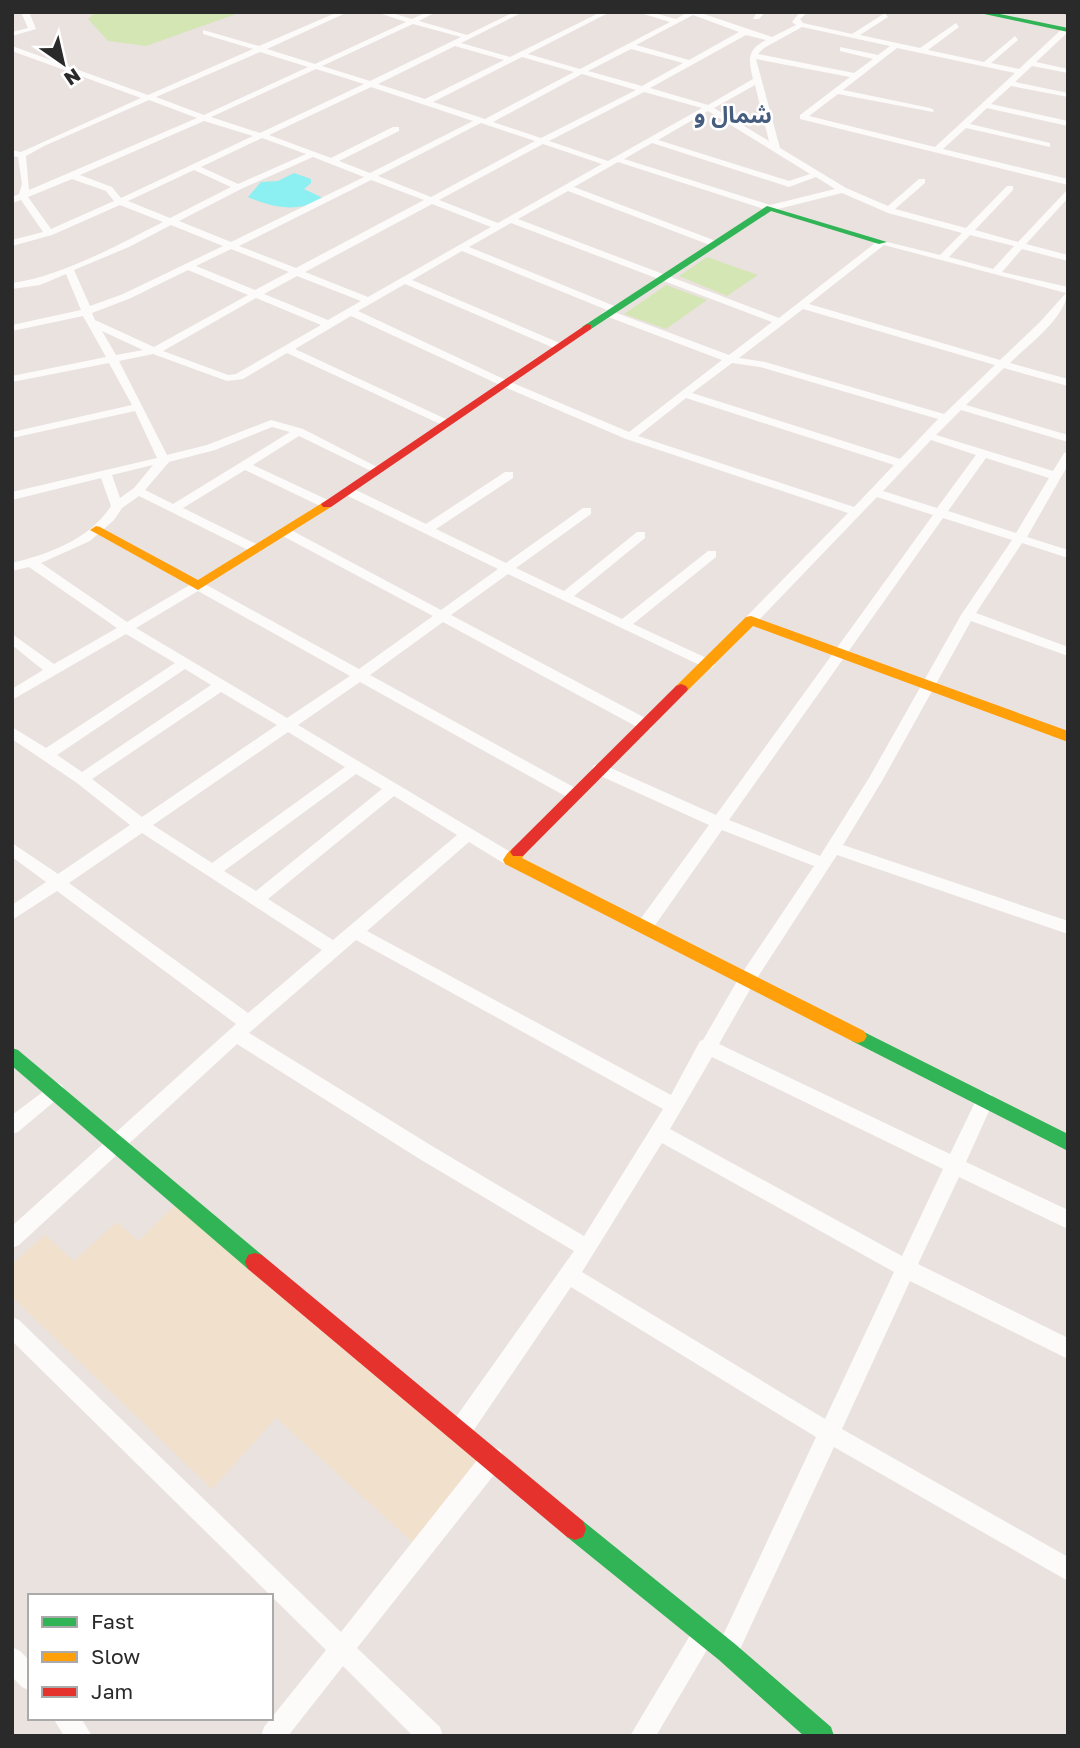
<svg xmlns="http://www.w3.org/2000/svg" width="1080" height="1748" viewBox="0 0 1080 1748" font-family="'Golos Text','Noto Sans Arabic',sans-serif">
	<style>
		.green { fill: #d5e6b5 }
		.sand { fill: #f1e0cb }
		.water { fill: #8ceff1 }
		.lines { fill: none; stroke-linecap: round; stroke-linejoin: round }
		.street { fill: #fcfbfa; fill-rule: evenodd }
		.fast { fill: #30b455; fill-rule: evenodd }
		.slow { fill: #ff9f0a; fill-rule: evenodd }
		.jam { fill: #e5322d; fill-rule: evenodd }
		.labels { text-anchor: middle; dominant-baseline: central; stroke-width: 5; stroke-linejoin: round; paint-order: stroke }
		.far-district-label { font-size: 23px; font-weight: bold; fill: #465d7f; stroke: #fff }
	</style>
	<rect width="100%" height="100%" fill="#eae2df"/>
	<g class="green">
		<polygon points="96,12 242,12 146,46 108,41 88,19"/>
		<polygon points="707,257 758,275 727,296 679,276"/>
		<polygon points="666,285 707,300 666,329 624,314"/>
	</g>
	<polygon class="sand" points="183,1198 490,1458 419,1548 276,1418 212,1489 12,1297 12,1264 45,1235 74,1261 117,1222 138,1241"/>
	<path class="water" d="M294 173 311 179V183L304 189 323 198C298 213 274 208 248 197L261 182 278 181Z"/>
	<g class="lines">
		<g class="street">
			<polygon points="21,12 29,12 36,29 12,36 12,32 28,28"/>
			<path d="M338 12H348L267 49 315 64 406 22 376 12H388L412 19 427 12H436L419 21 467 35 514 12H523L461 43 510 57 601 12H610L528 54 580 69 670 22 637 12H650L676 19 688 12H698L772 37 796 25 792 22 800 12H808L800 19 803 23 852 34 885 13 888 17 860 35 920 48 956 23 959 27 928 50 984 62 1015 36 1018 40 991 63 1019 69 1063 28H1068V32L1036 62 1068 69V73L1032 66 1015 82 1068 93V97L1011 86 991 104 1068 121V126L987 108 970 124 1050 143V147L966 128 943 149 1068 179V185L800 119V115L850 77 756 59 780 148 846 188 888 206 919 179H925V183L895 209 966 228 1007 186H1013V190L975 230 1018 242 1068 189V198L1026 244 1068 255V261L1022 249 1002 272 1068 287C1068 317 1031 342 1010 363L1068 379V386L1004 368 966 405 1068 435V442L961 410 936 435 1053 471 1064 453 1068 452V465L1027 537 1068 550V558L1022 543 976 613 1068 647V656L971 621 882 781 843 845 1068 921V934L837 855 752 986 719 1044 950 1154 979 1094 985 1092 991 1094 994 1100 966 1162 1068 1210V1229L959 1177 918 1264 1068 1338V1359L910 1281 842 1429 1068 1557V1581L834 1447 735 1660 727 1664 719 1660 715 1652 719 1644 816 1437 571 1287 467 1440 459 1443 451 1440 448 1432 451 1424 574 1251 418 1158 237 1044 19 1245 12 1248V1226L236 1024 57 891 12 920V905L46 882 12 857V843L58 874 130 825 77 783 12 739V727L46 748 175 663 126 634 12 700V689L43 670 12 645V634L54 664 117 628 29 567 12 571V563C49 554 90 539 111 506L101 478 12 500V492L157 458 135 411 12 438V432L132 405 109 363 12 382V376L106 357 83 316 12 331V325L81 310 66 274 40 285 12 289V283C60 277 120 244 163 222L120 205 52 235 12 246V240L43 232 21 200 12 203V197L19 194 22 184 18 157 12 156V150L21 152 141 98 12 51V46L148 95 253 49 203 34V30L259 46ZM693 15 739 32 689 60 636 45ZM413 24 461 37 370 81 322 66ZM802 27 890 46 878 55 840 47V51L873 59 854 73 758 54 764 48ZM746 35 766 40C747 50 748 59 753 79L708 105 650 88ZM455 46 504 60 425 99 378 84ZM897 48 1015 73 935 147 809 116 838 94 933 112 934 110 930 108 843 90ZM631 49 683 63 642 86 588 71ZM260 52 308 67 204 115 156 97ZM522 57 574 72 485 119 433 102ZM316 69 364 84 260 133 211 117ZM582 74 636 90 541 138 493 122ZM755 85 769 141 714 108ZM371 87 473 121 370 173 339 161 399 131V127H393L331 158 269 135ZM644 92 702 108 608 161 549 141ZM149 100 197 118 29 190 26 156 44 146ZM708 111 810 174 789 181 658 140ZM204 121 253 136 121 198 112 187 80 175ZM481 123 535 141 431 197 378 176ZM262 138 306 154 238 184 201 167ZM652 143 789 187 816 177 835 189 770 205 624 159ZM543 144 602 164 498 223 439 200ZM313 157 364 177 231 242 179 221 241 189ZM618 162 770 211 842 193 888 213 962 233 940 255 879 240 779 318 518 219 568 191 710 245H716V241L574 187ZM194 170 231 187 170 218 128 201ZM72 179 106 191 114 201 51 229 28 197ZM371 180 424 200 296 268 239 246ZM432 204 491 227 368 297 305 272ZM511 223 772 322 729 355 614 312 618 309 617 307 469 247ZM171 225 223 246 123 294 90 306 74 270 129 247ZM970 235 1014 246 993 269 949 257ZM884 245 1066 293 1039 323 1000 360 809 304ZM231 249 289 272 255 290 196 266ZM462 251 607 310 602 313 603 315 722 360 629 432 508 381 358 311 405 284 554 348H562V344L412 280ZM188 270 248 295 154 347 95 320 92 313 131 298ZM297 276 361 301 328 320 264 294ZM256 298 321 325 236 374 228 375 163 351ZM803 309 995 365 944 414 765 362 739 358ZM351 316 500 385 626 439 848 513 746 617V623H756L877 497 933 515 716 815 604 765H594L592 769 594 773 709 825 639 921 637 926 639 931H651L722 830 814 866 740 976 703 1040 700 1041 671 1095 367 931 469 842 505 864H517L519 860 517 856 298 725 360 682 567 797H577L579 793 577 789 370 675 443 622 641 729H651L653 725 651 721 451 615 508 574 708 669 713 667 715 664 713 661 633 624 716 557V551H708L622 619 574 596 645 538V532H637L564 591 516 568 591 514V508H583L506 563 436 529 513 478V472H505L426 524 352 488H344V494L498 569 441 610 289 529H281V535L433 616 359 669 203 583H193L127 622 41 563 90 541 114 520 122 508 139 496 252 552H260V546L183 508 245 470 322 507H330V501L253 465 299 436 373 472 377 474 383 470 303 429 271 420 207 445 167 455 119 361 153 354 227 381 243 379 287 353 440 424H448V420L295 349ZM102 331 143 350 116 355ZM732 363 760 367 938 419 900 459 692 393ZM686 398 894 465 854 507 638 436ZM272 427 290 432 173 504 145 490 169 462 215 450ZM931 440 976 455 937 508 883 491ZM986 458 1049 478 1016 533 948 511ZM153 465 134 488 120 498 112 475ZM943 518 1012 540 961 615 869 778 820 856 729 820ZM198 591 350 676 287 718 136 628ZM185 669 211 685 82 772 57 755ZM221 692 277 725 142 817 92 779ZM288 732 345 767 212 863 153 825ZM356 774 382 789 256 891 224 871ZM394 796 457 835 333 940 268 899ZM142 833 322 950 248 1013 69 883ZM356 940 663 1109 584 1236 432 1146 249 1033ZM712 1057 943 1169 902 1256 670 1129ZM662 1143 894 1272 825 1419 582 1272Z"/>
			<polygon points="757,12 765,12 759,19 753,19"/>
			<polygon points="56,1082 62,1085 65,1090 62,1095 18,1132 12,1134 12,1115"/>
			<polygon points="12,1317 19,1320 341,1632 485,1450 493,1447 501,1450 504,1458 501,1466 357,1648 440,1727 443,1736 413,1736 343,1666 288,1736 261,1736 264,1727 326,1650 12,1341"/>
			<polygon points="703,1623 711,1627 715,1635 711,1643 656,1736 630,1736 695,1627"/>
			<polygon points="12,1647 20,1651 30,1661 30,1691 22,1687 12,1677"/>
			<polygon points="53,1718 81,1718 92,1736 64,1736"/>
		</g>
		<g class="fast">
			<polygon points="975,12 990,12 1068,28 1068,32"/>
			<polygon points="767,206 887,242 879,244 771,211 591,329 582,327"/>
			<polygon points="858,1029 1068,1134 1068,1151 852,1041 849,1036 852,1031"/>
			<polygon points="12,1048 18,1050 262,1255 265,1262 262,1269 255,1271 248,1269 12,1066"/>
			<polygon points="575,1518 583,1521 735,1644 831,1727 834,1736 804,1736 719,1660 567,1537 564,1529 567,1521"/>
		</g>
		<g class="slow">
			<polygon points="1061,12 1068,12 1068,16"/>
			<polygon points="327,500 331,501 331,507 198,590 90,530 96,526 100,527 198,580"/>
			<polygon points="751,616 1068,731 1068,742 753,626 686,692 676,692 674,689 676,686 746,617"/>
			<path d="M518 846 526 852 522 858 864 1031 867 1036 864 1041 858 1043 852 1041 505 864 503 860C507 853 511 848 518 846Z"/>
		</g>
		<g class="jam">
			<polygon points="587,324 591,325 591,329 331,507 323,507 321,504"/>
			<polygon points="681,684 686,686 688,689 686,692 523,856 513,856 510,852 513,848 676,686"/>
			<polygon points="255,1253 262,1255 583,1521 586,1529 583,1537 575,1540 567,1537 248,1269 245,1262 248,1255"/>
		</g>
	</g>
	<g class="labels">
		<g class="far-district-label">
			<text x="733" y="114">شمال و</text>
		</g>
	</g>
	<rect width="1080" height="1748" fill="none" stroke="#2a2a2a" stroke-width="28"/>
	<rect x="28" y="1594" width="245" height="126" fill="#ffffff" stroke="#aaaaaa" stroke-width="2"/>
	<rect x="42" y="1617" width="35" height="10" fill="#30b455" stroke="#aaaaaa" stroke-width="2"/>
	<text x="91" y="1629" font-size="21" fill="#2a2a2a">Fast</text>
	<rect x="42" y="1652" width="35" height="10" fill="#ff9f0a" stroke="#aaaaaa" stroke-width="2"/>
	<text x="91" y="1664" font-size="21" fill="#2a2a2a">Slow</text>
	<rect x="42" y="1687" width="35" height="10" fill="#e5322d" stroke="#aaaaaa" stroke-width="2"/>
	<text x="91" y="1699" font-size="21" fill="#2a2a2a">Jam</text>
	<g transform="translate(63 63) rotate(146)" stroke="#ffffff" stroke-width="5" paint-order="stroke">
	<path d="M0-5L12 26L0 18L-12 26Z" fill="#2a2a2a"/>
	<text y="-10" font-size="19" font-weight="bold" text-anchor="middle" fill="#2a2a2a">N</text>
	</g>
</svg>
